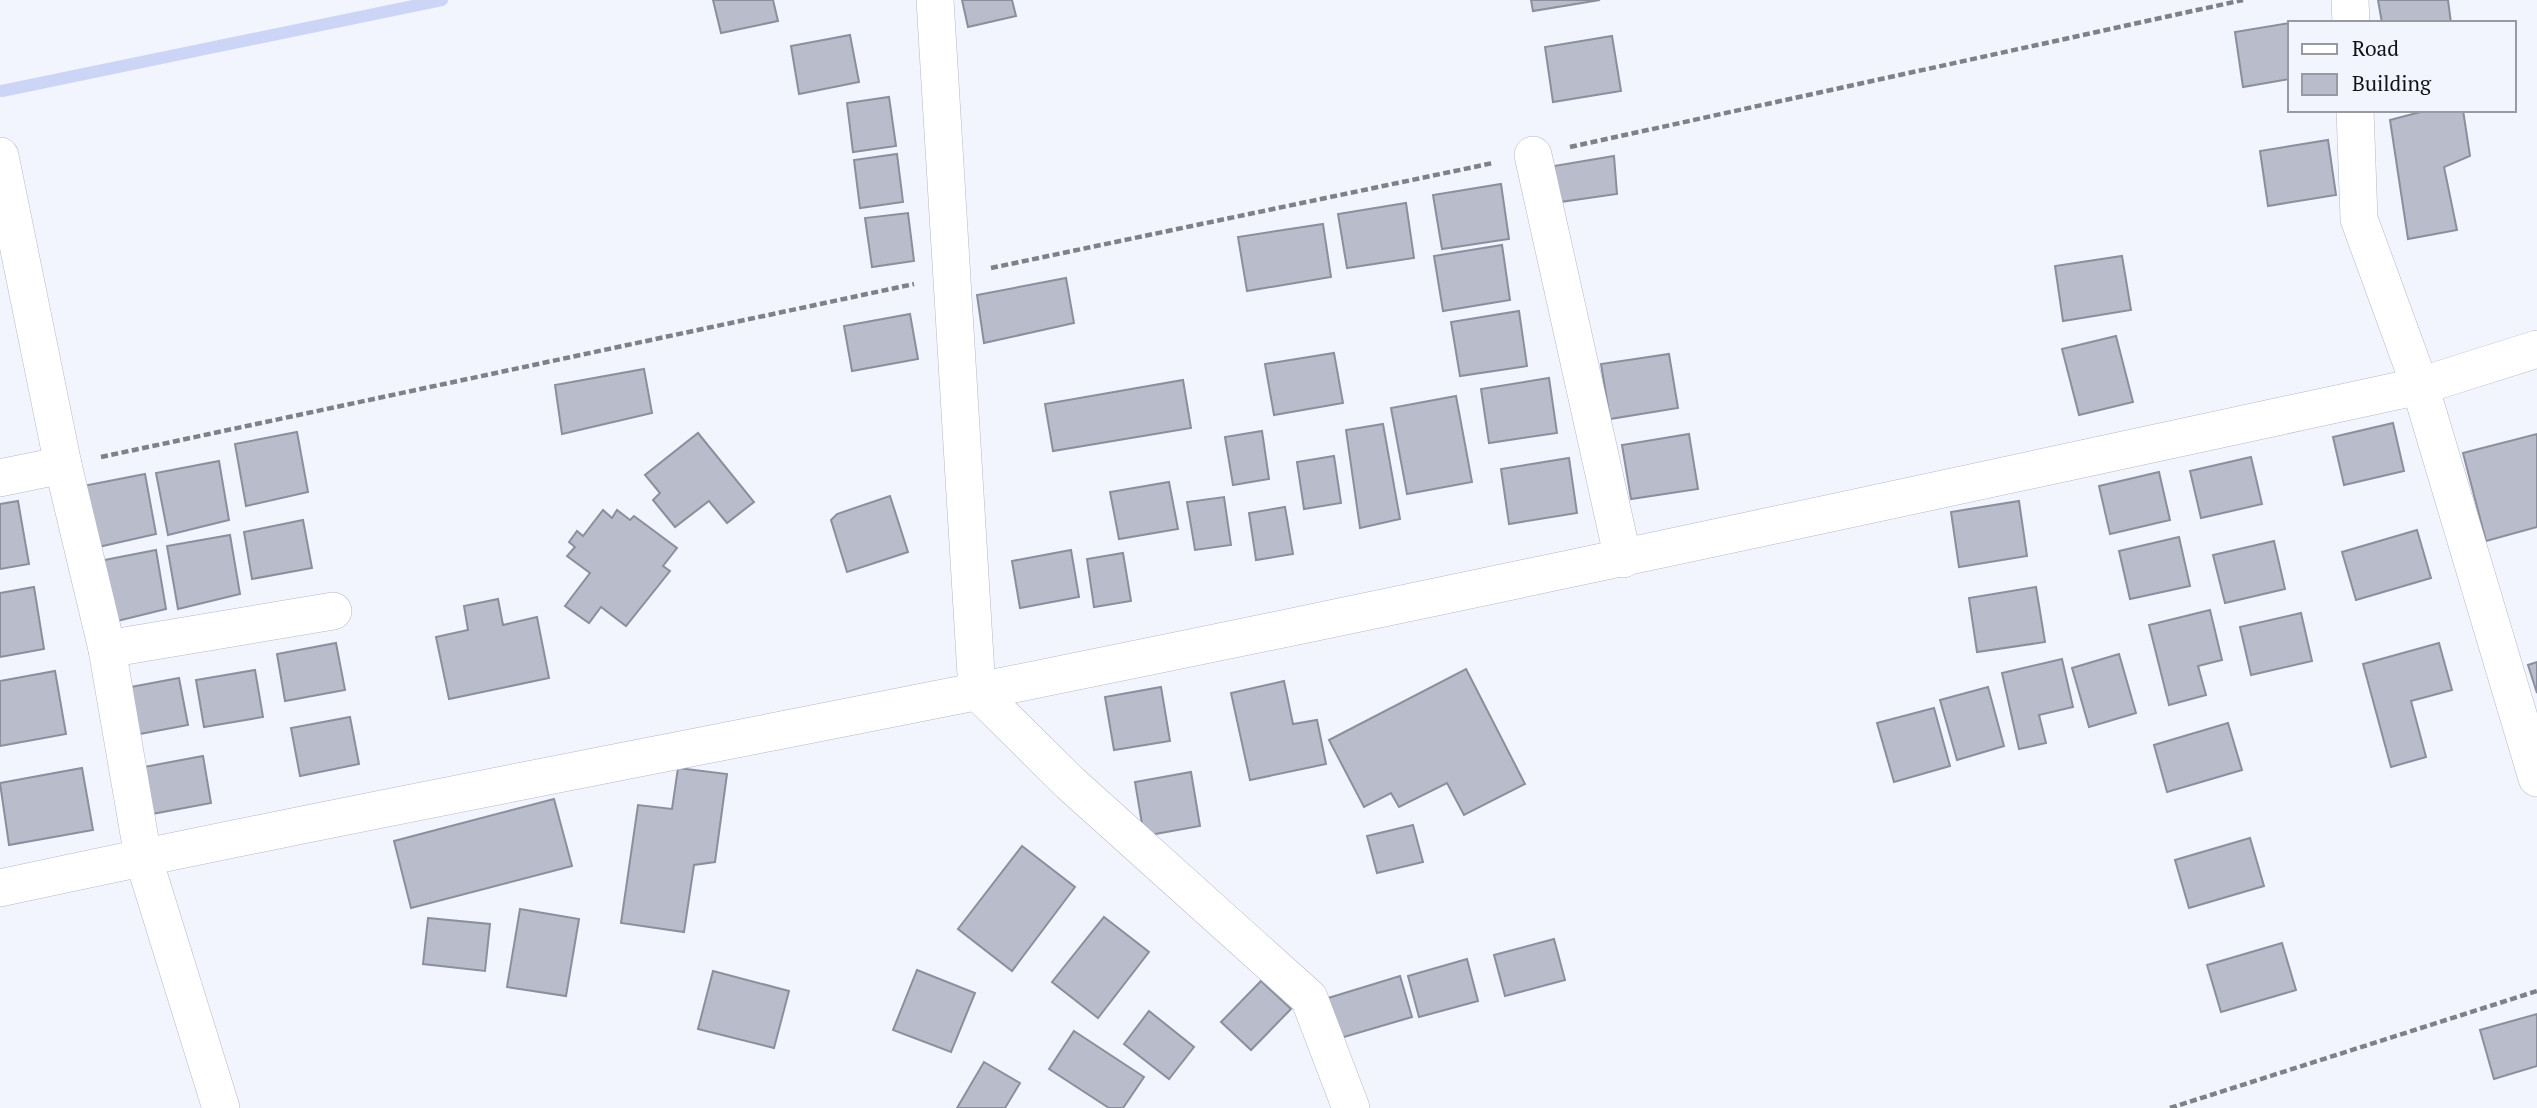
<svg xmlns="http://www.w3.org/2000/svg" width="2537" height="1108" viewBox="0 0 2537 1108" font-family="'PT Serif',serif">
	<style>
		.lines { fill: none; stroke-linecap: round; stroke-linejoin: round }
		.stream { stroke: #cdd5f7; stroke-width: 12 }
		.building { fill: #b8bccb; stroke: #8b8f9d; stroke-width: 2 }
		.minor-casing { stroke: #b5b9c8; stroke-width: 38 }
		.path { stroke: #7f8189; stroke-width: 4.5; stroke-dasharray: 7 3.5; stroke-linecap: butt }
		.minor { stroke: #fff; stroke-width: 37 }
	</style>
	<rect width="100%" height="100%" fill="#f2f4fe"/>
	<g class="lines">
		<polyline class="stream" points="2,91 442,0"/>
	</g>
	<g class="building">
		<polygon points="713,0 773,0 778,21 721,33"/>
		<polygon points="962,0 1012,0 1016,16 968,27"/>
		<polygon points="1531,0 1600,0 1533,11"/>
		<polygon points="2378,0 2448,0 2451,23 2382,23"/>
		<polygon points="2290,23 2290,79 2243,87 2235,32"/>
		<polygon points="850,35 859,82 799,94 791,46"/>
		<polygon points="1612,36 1621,91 1553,102 1545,47"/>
		<polygon points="889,97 896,146 853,152 847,103"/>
		<polygon points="2428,110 2463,110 2470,156 2444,167 2457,230 2408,239 2390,120"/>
		<polygon points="2328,140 2336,195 2268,206 2260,151"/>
		<polygon points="897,154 903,202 860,208 854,160"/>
		<polygon points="1614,156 1617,194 1560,202 1554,166"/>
		<polygon points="1501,184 1509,239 1442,249 1433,195"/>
		<polygon points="1406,203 1414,258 1347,268 1338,214"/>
		<polygon points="908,213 914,261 872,267 865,218"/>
		<polygon points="1323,224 1331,277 1247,291 1238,237"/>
		<polygon points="1502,245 1510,300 1443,311 1434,256"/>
		<polygon points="2122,256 2131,310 2063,321 2055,266"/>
		<polygon points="1066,278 1074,323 984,343 977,295"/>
		<polygon points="1519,311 1527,366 1460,376 1451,322"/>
		<polygon points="910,314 918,359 852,371 844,326"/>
		<polygon points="2116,336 2133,402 2079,415 2062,349"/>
		<polygon points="1334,353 1343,403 1274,415 1265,364"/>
		<polygon points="1669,354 1678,408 1610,419 1601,364"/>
		<polygon points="644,369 652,413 562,434 555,385"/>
		<polygon points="1549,378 1557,433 1489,443 1481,389"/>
		<polygon points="1183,380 1191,428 1053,451 1045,404"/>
		<polygon points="1456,396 1472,482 1407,494 1391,408"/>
		<polygon points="2393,423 2404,471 2344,485 2333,437"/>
		<polygon points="1383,424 1400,519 1360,528 1346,430"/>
		<polygon points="1262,431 1269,479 1233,485 1225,437"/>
		<polygon points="297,432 308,492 246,506 235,444"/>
		<polygon points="698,433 754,502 727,523 709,501 675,527 653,500 660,493 645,475"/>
		<polygon points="1689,434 1698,489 1631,499 1622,445"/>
		<polygon points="2537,434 2537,527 2486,541 2463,453"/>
		<polygon points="1334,456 1341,503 1304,509 1297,462"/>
		<polygon points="2251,457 2262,504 2201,518 2190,471"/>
		<polygon points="1569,458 1577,513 1509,524 1501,469"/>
		<polygon points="219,461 229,520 168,535 156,473"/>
		<polygon points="2159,472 2170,520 2110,534 2099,486"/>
		<polygon points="145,474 156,534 94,548 83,486"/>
		<polygon points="1169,482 1178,529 1119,539 1110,492"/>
		<polygon points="890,496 908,552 847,572 831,520 837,514"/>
		<polygon points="1224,497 1231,545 1195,550 1187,502"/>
		<polygon points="18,501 29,564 0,569 0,504"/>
		<polygon points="2019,501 2027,556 1959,567 1951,512"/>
		<polygon points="1285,507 1293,554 1256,560 1249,513"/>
		<polygon points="603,510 612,518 617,510 630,520 634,516 677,548 663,566 670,571 626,626 601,607 589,623 565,606 590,573 567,556 575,547 569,542 577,531 583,536"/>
		<polygon points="303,520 312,568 252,579 244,532"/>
		<polygon points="2417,530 2431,578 2356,600 2342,552"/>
		<polygon points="230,535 240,594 178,609 167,546"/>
		<polygon points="2179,537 2190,586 2130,599 2119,551"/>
		<polygon points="2274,541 2285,589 2225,603 2213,555"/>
		<polygon points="156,550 166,609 105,624 94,562"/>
		<polygon points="1071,550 1079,597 1020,608 1012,561"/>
		<polygon points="1123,553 1131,601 1094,607 1087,559"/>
		<polygon points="34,587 44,649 0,657 0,593"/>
		<polygon points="2036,587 2045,642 1977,652 1969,598"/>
		<polygon points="498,599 503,625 537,617 549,678 449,699 436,637 468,630 464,606"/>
		<polygon points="2210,610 2222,660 2198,666 2206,695 2169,705 2149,625"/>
		<polygon points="2301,613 2312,661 2251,675 2240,627"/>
		<polygon points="336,643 345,690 285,701 277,654"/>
		<polygon points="2439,643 2452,690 2411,701 2426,757 2391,767 2363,664"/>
		<polygon points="2119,654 2136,713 2089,727 2072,668"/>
		<polygon points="2062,659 2073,707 2039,715 2046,743 2019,749 2002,673"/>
		<polygon points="2537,662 2537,693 2528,665"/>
		<polygon points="1466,669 1525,784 1464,815 1447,783 1399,807 1391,793 1364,807 1329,740"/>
		<polygon points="255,670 263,717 204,727 196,680"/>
		<polygon points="55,671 66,734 0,746 0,681"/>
		<polygon points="179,678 188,725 129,736 120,689"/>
		<polygon points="1284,681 1293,724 1317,720 1326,764 1250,780 1231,693"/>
		<polygon points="1161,687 1170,741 1114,750 1105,697"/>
		<polygon points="1988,687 2004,746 1957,760 1940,700"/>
		<polygon points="1934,708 1950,766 1894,782 1877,723"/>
		<polygon points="350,717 359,764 300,776 291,728"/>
		<polygon points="2228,723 2242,770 2167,792 2154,745"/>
		<polygon points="203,756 211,803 152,814 144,767"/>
		<polygon points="82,768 93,830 9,845 0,783"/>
		<polygon points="678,768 727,774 715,862 694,865 684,932 621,923 638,805 672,809"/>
		<polygon points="1191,772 1200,826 1144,836 1135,782"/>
		<polygon points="554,799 572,866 411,908 394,841"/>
		<polygon points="1413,825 1423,862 1377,873 1367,836"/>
		<polygon points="2250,838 2264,886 2189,908 2175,860"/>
		<polygon points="1022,846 1075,887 1012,971 958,929"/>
		<polygon points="520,909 579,919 566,996 507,987"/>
		<polygon points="1104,917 1149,952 1098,1018 1052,982"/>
		<polygon points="428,918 490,924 485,971 423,964"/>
		<polygon points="1554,939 1565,980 1505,996 1494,955"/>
		<polygon points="2282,943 2296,990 2221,1012 2207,965"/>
		<polygon points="1467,959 1478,1001 1419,1017 1408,976"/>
		<polygon points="917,970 975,993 951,1052 893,1030"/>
		<polygon points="713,971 789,991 774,1048 698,1029"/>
		<polygon points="1400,976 1412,1017 1337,1039 1325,999"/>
		<polygon points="1261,981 1291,1009 1251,1050 1221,1022"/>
		<polygon points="1149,1011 1194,1047 1169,1079 1124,1044"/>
		<polygon points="2537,1014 2537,1066 2494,1079 2480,1030"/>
		<polygon points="1074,1031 1144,1077 1123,1108 1109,1108 1049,1069"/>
		<polygon points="984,1062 1020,1083 1005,1108 957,1108"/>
	</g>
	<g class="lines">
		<defs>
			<g id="minor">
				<polyline points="935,0 977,691 1070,783 1309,998 1351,1108"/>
				<polyline points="2350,0 2351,23"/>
				<polyline points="2355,110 2359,219 2420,386 2537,778"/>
				<polyline points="1533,155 1623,559"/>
				<polyline points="0,156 63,465 107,649 143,857 221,1108"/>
				<polyline points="0,478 63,465"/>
				<polyline points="107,649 333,611"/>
				<path d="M0 888C324 818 649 757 974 692 1457 595 1938 490 2420 386L2537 349"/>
			</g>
		</defs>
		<use href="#minor" class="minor-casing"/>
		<g class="path">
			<polyline points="1570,147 2243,0"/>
			<polyline points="991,268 1493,163"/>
			<polyline points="101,457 914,284"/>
			<polyline points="2170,1108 2537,991"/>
		</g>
		<use href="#minor" class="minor"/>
	</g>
	<rect x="2288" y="21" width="228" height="91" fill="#f2f4fe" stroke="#989aa2" stroke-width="2"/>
	<rect x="2302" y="44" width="35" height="10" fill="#ffffff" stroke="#989aa2" stroke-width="2"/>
	<text x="2352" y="56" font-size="21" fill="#121319">Road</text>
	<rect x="2302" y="74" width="35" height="21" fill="#b8bccb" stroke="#989aa2" stroke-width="2"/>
	<text x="2352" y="91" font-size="21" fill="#121319">Building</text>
</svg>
